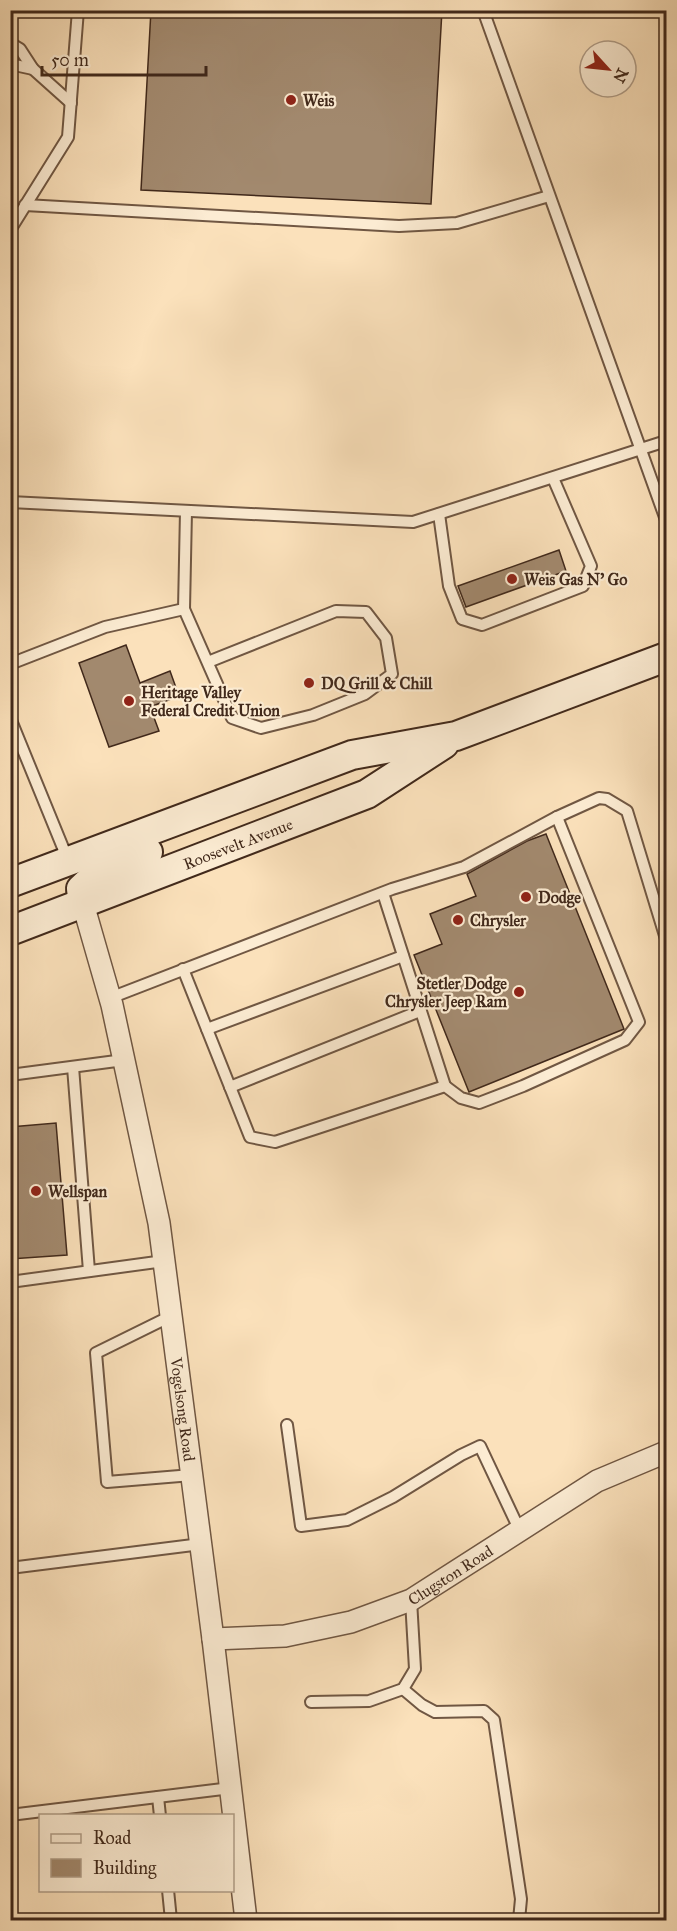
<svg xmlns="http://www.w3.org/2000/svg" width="677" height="1931" viewBox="0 0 677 1931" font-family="'IM FELL Great Primer',serif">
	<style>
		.building { fill: #a2896e; stroke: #41291b; stroke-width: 1.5 }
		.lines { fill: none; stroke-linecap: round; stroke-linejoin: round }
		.lane-casing { stroke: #705743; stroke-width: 14 }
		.street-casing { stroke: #705743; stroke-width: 24 }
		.secondary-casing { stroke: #41291b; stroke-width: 32 }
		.lane { stroke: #fcecd3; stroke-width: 10 }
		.street { stroke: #fcecd3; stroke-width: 21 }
		.secondary { stroke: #fcecd3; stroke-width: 28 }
		.poi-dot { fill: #8f2418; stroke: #fcecd3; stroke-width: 2 }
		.labels { text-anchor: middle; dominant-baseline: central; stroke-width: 4.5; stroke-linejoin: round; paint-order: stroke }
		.poi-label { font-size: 16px; font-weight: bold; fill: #41291b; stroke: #fcecd3; text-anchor: start }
		.street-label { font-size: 16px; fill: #41291b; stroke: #fcecd3 }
	</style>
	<rect width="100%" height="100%" fill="#fbe1bb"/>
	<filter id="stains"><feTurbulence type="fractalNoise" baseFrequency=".00333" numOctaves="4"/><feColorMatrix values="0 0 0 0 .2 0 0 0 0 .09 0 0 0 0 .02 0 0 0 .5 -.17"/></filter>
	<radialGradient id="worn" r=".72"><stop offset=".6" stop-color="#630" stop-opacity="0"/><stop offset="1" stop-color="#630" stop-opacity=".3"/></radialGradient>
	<g class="building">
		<polygon points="151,10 442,10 431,204 141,190"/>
		<polygon points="559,550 566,571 466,607 458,586"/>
		<polygon points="126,645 140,683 170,671 179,696 150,707 159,731 109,747 79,663"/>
		<polygon points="546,834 624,1029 469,1092 414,955 442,944 430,914 476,896 467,874 527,841"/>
		<polygon points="56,1123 67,1255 10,1259 10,1127"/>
	</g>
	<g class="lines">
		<defs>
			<g id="lane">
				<polyline points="483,10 666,520"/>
				<polyline points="10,43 20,49 33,69 71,103"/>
				<polyline points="10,64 33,69"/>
				<polyline points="25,205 399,226 457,223 549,196"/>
				<polyline points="10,230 68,137 78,10"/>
				<polyline points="10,502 413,522 666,441"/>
				<polyline points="439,514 449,586 462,619 482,625 583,586 591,566 553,478"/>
				<polyline points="184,609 232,718 261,728 313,715 365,694 392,674 386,638 366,612 336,611 208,662"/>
				<polyline points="10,664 105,627 184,609 186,511"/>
				<polyline points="10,718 68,860"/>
				<polyline points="383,893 445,1086"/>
				<polyline points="183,969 250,1137 275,1142 445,1086 461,1098 479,1103 523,1086 625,1040 639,1022 557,817"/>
				<polyline points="110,998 392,889 464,867 557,817 599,798 607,799 627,811 666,939"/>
				<polyline points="207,1029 403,956"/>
				<polyline points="73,1067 89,1271"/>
				<polyline points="10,1075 124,1060"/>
				<polyline points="230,1087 420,1011"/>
				<polyline points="10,1282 164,1261"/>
				<polyline points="171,1316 96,1353 107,1482 192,1475"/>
				<polyline points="287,1425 301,1526 347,1520 393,1497 461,1455 480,1446 520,1531"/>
				<polyline points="10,1568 201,1544"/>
				<polyline points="403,1689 422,1705 435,1712 484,1711 494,1720 521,1899 519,1920"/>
				<polyline points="311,1702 369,1701 403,1689 415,1669 411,1600"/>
				<polyline points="158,1797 160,1816"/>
				<polyline points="10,1815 231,1788"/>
				<polyline points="168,1890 171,1920"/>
			</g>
			<g id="street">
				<path id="s1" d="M83 904 112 1005 159 1223 213 1639 246 1920"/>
				<path id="s2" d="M213 1639 285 1636 351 1622 411 1600 597 1481 666 1452"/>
			</g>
			<g id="secondary">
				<polyline points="10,883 352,755 456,736 666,657"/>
				<path d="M83 904 81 889C100 869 123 862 148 852"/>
				<path id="s3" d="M10 931 367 794 444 744"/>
			</g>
		</defs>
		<use href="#lane" class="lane-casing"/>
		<use href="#street" class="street-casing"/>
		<use href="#secondary" class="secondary-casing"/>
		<use href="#lane" class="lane"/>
		<use href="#street" class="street"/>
		<use href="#secondary" class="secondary"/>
	</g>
	<g class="poi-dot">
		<circle cx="291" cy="100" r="6"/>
		<circle cx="512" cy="579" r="6"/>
		<circle cx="309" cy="683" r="6"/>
		<circle cx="129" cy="701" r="6"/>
		<circle cx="526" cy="897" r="6"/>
		<circle cx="458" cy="920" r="6"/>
		<circle cx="519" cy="992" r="6"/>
		<circle cx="36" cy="1191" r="6"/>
	</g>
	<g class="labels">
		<g class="poi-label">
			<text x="303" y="100">Weis</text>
			<text x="524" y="579">Weis Gas N' Go</text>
			<text x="321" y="683">DQ Grill &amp; Chill</text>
			<text x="141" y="692">Heritage Valley<tspan x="141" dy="18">Federal Credit Union</tspan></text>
			<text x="538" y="897">Dodge</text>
			<text x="470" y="920">Chrysler</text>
			<text x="507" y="983" text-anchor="end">Stetler Dodge<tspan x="507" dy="18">Chrysler Jeep Ram</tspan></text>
			<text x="48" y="1191">Wellspan</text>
		</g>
		<g class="street-label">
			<text stroke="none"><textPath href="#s3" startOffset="244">Roosevelt Avenue</textPath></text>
			<text stroke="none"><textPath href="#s1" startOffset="516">Vogelsong Road</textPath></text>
			<text stroke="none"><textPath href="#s2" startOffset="250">Clugston Road</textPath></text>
		</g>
	</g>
	<rect width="677" height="1931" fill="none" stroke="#fbe1bb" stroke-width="36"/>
	<rect x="12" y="12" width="653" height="1907" fill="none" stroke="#41291b" stroke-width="3"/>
	<rect x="18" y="18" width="641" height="1895" fill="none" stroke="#41291b" stroke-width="1.5"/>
	<rect x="39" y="1814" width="195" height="78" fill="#fcecd3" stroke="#b19e89" stroke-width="1.5"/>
	<rect x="51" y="1834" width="30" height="9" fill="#fcecd3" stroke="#b19e89" stroke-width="1.5"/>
	<text x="93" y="1844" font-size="18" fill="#41291b">Road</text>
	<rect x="51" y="1859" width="30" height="18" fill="#a2896e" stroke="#b19e89" stroke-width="1.5"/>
	<text x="93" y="1874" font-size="18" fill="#41291b">Building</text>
	<g transform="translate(608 69) rotate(117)"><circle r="28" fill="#fcecd3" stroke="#b19e89" stroke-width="1.5"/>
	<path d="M0-4.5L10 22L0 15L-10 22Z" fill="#8f2418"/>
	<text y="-9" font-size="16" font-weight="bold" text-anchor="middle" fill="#41291b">N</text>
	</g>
	<path d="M42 66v9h164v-9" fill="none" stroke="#41291b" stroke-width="3"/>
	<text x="51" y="66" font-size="18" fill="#41291b" stroke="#fcecd3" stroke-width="4.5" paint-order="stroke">50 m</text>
	<rect width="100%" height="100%" filter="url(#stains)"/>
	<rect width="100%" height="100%" fill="url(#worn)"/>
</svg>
